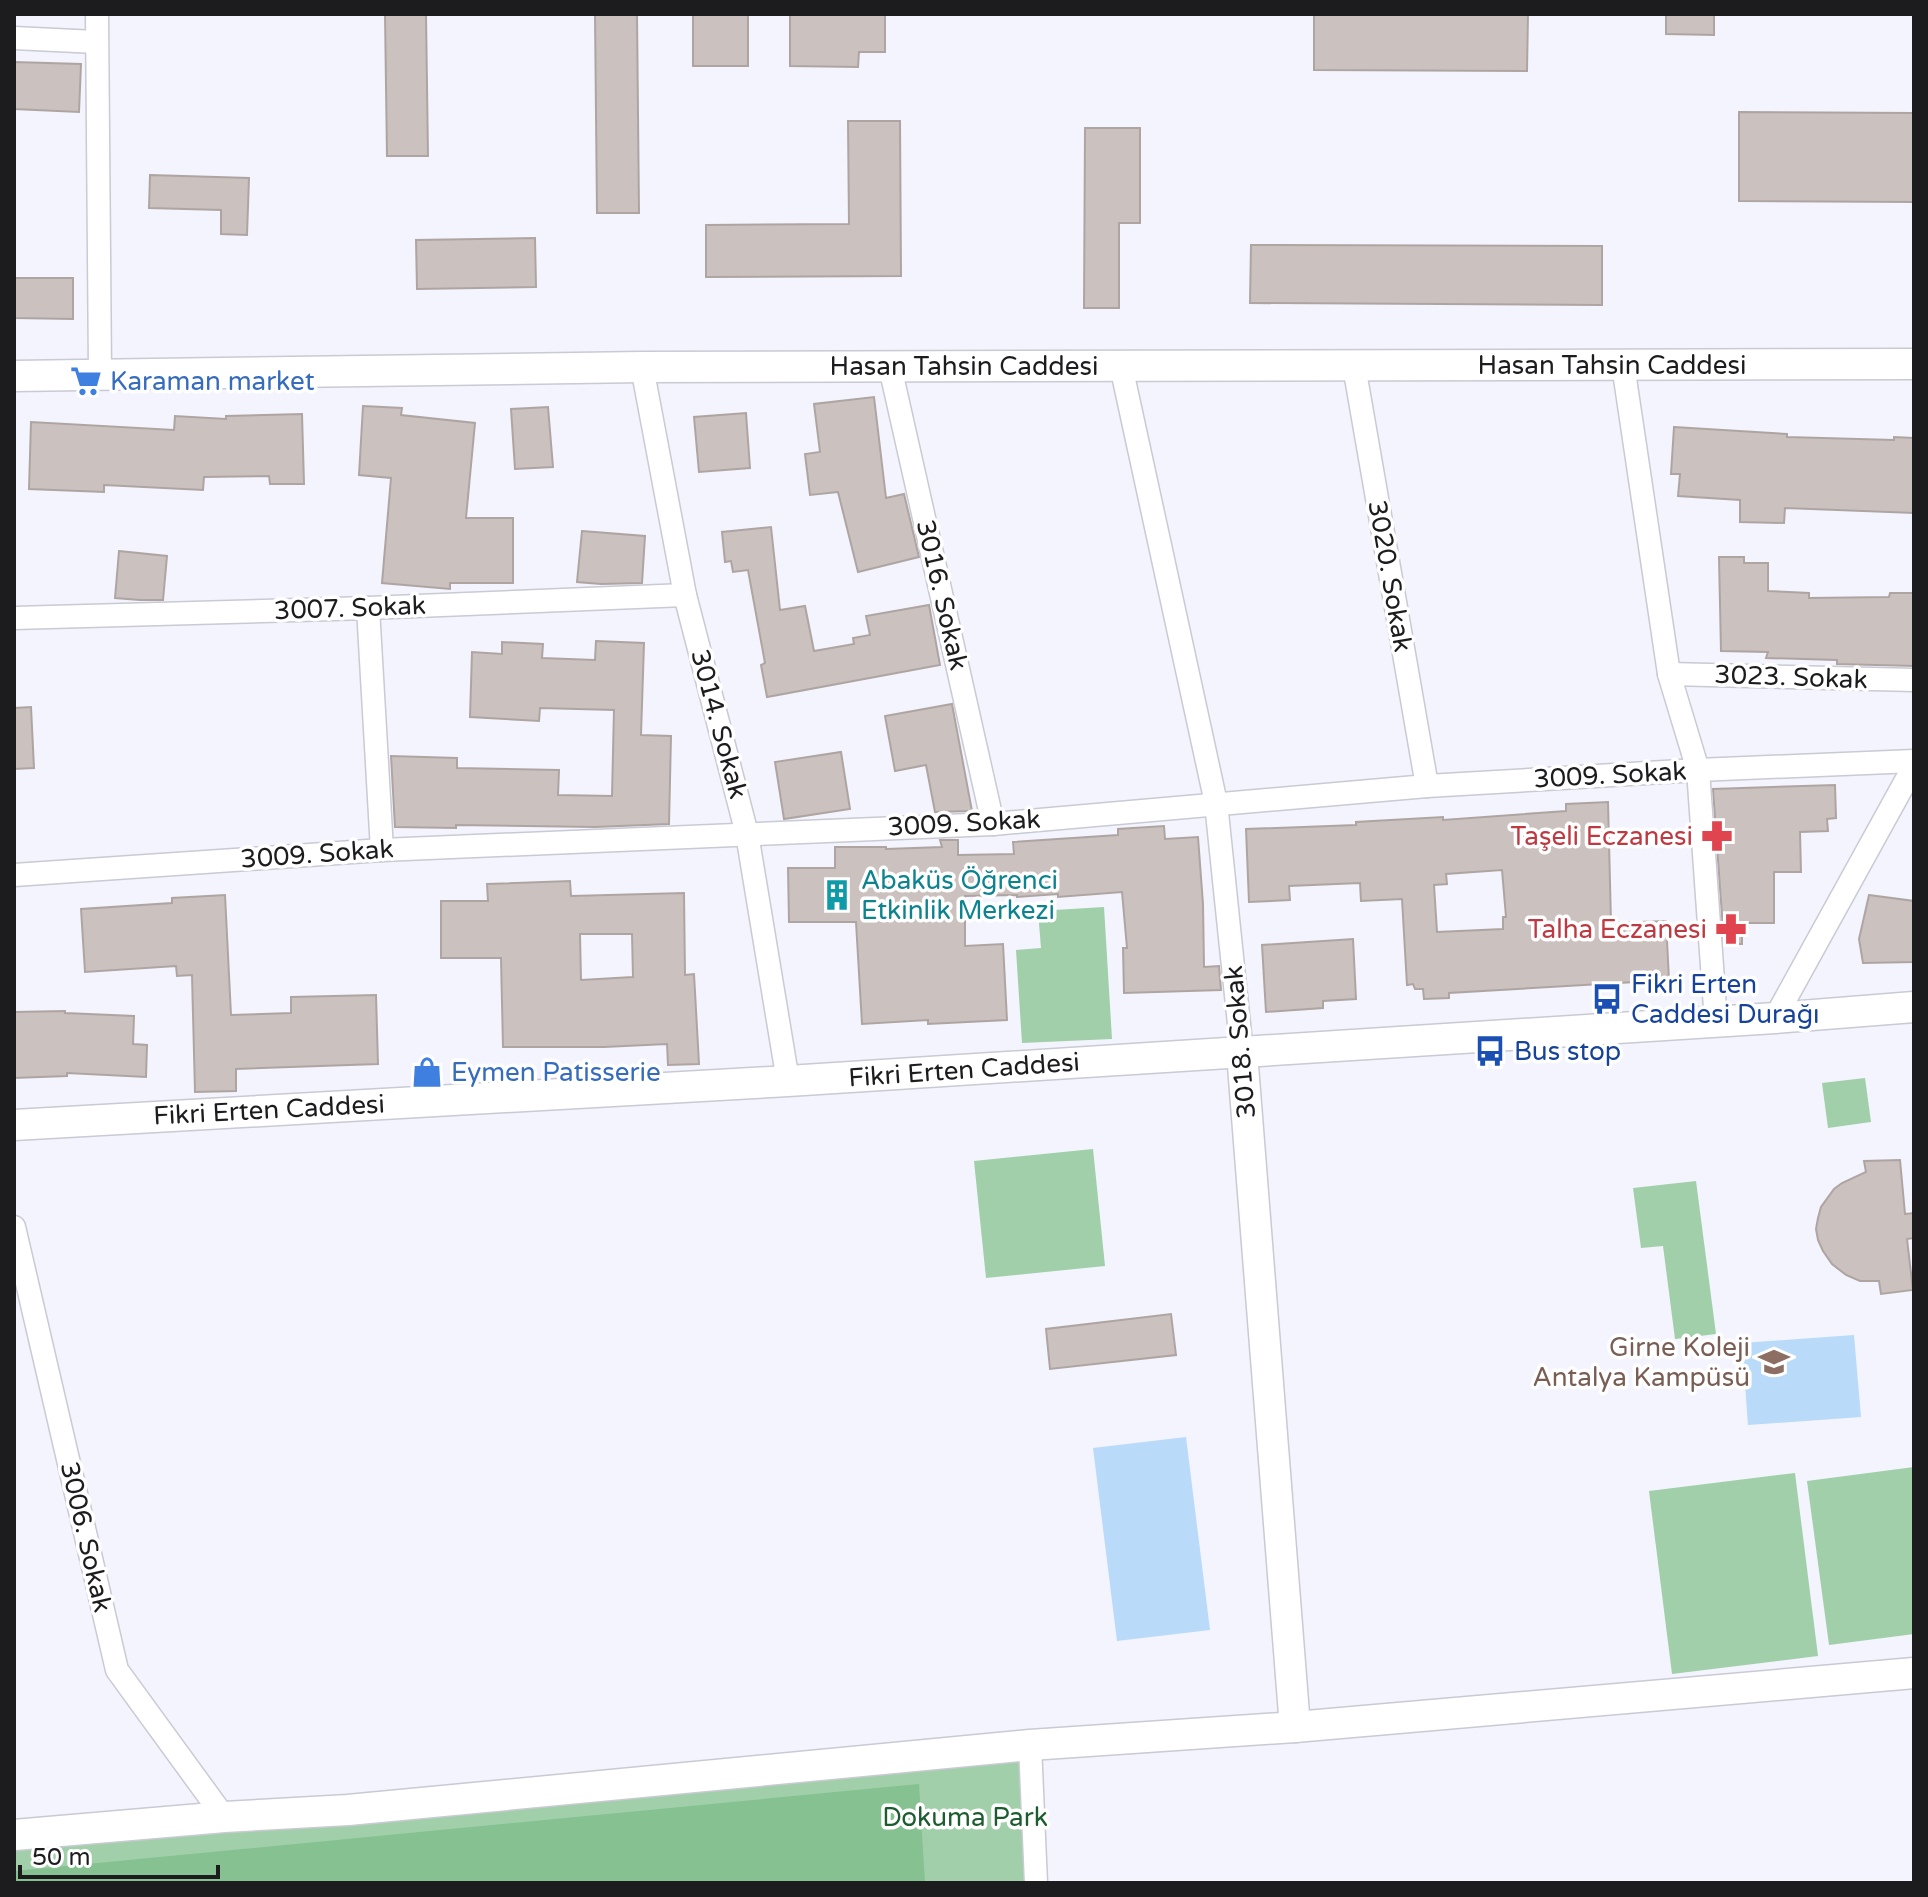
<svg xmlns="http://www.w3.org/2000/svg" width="1928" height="1897" viewBox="0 0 1928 1897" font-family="'Varela Round',sans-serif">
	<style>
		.green { fill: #a0cfa9 }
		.forest { fill: #85c191 }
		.water { fill: #b9daf9 }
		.building { fill: #cbc1bf; stroke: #aea5a2; stroke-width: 2; fill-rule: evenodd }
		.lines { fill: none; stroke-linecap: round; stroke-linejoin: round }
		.street-casing { stroke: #c9cad3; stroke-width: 25 }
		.secondary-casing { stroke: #c9cad3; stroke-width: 33 }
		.street { stroke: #fff; stroke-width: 22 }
		.secondary { stroke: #fff; stroke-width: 30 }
		.labels { text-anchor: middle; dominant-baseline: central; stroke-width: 7; stroke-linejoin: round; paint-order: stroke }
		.street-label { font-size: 26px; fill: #1c1c1f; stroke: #fff }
		.shop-label { font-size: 26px; fill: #366cbe; stroke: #fff; text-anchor: start }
		.health-label { font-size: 26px; fill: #be3a42; stroke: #fff; text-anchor: end }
		.culture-label { font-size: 26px; fill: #0d838f; stroke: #fff; text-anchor: start }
		.transit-label { font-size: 26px; fill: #164399; stroke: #fff; text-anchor: start }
		.education-label { font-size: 26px; fill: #785e54; stroke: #fff; text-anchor: end }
		.park-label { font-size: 26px; fill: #1c5d30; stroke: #fff }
	</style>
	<rect width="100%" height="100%" fill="#f3f4fd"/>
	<g class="green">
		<polygon points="1104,907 1112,1039 1022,1043 1016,950 1041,948 1038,911"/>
		<polygon points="1865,1078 1871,1122 1828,1128 1822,1083"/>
		<polygon points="1093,1149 1105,1266 986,1278 974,1161"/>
		<polygon points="1696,1181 1716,1334 1675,1339 1663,1246 1641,1248 1633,1188"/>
		<polygon points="1914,1467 1914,1634 1829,1645 1807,1481"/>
		<polygon points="1795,1473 1818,1656 1672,1674 1649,1491"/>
		<polygon points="1030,1745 1036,1883 14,1883 14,1833"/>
	</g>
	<polygon class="forest" points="919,1784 925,1883 14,1883 14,1871"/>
	<g class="water">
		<polygon points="1854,1335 1861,1417 1748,1425 1742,1343"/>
		<polygon points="1186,1437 1210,1630 1117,1641 1093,1448"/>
	</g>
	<g class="building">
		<polygon points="385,14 426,14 428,156 387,156"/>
		<polygon points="595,14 637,14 639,213 597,213"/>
		<rect x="693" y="14" width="55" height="52"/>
		<polygon points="790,14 885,14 885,52 859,52 858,67 790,66"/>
		<polygon points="1314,14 1528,14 1527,71 1314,70"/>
		<polygon points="1666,14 1714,14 1714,35 1666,34"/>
		<polygon points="14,62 81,64 79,112 14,109"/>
		<polygon points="1739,112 1914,113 1914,202 1739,201"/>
		<polygon points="848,121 900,121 901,276 706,277 706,225 849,224"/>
		<polygon points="1085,128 1140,128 1140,223 1119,223 1119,308 1084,308"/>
		<polygon points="150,175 249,178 247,235 221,234 221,210 149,208"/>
		<polygon points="535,238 536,287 417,289 416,240"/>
		<polygon points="1251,245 1602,246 1602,305 1250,303"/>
		<polygon points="14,278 73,278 73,319 14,318"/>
		<polygon points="874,397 886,498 904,494 919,557 858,572 838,492 810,495 805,454 820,452 814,404"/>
		<polygon points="363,406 402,408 401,415 475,423 466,518 513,518 513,583 450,583 450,589 382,583 391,478 359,475"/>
		<polygon points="548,407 553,467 515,469 511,409"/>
		<polygon points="746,413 750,468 699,472 694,417"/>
		<polygon points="302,414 304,484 270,484 269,476 204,477 203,490 104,485 104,492 29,489 31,422 174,430 175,416 226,419 226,416"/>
		<polygon points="1674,427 1787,434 1787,437 1894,440 1894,437 1914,438 1914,513 1785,508 1784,523 1740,522 1740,500 1678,496 1680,474 1671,474"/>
		<polygon points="771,527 780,610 805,606 814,651 854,644 853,638 870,635 866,616 929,605 940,665 767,697 761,665 765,663 748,570 733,572 731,561 725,562 722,532"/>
		<polygon points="582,531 645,536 642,583 601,584 577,582"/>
		<polygon points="119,551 167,556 163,600 140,600 115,598"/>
		<polygon points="1719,557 1744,557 1744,563 1768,563 1768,591 1809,593 1809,598 1889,597 1890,593 1914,593 1914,666 1837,664 1837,660 1766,658 1768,652 1721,651"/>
		<polygon points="596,641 644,643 641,735 671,736 669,824 595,827 456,825 456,828 395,827 391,756 457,758 457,768 559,770 558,795 612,796 614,710 540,708 539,721 470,717 472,652 502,654 502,642 543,644 542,658 595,660"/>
		<polygon points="952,704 972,811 935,812 926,765 895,771 885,716"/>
		<polygon points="31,707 34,768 14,769 14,708"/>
		<polygon points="841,752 850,809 784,819 775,762"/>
		<polygon points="1835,785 1836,818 1827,819 1828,831 1800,832 1801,872 1774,872 1774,923 1742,923 1742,944 1724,944 1713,789"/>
		<path d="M1608 802 1611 923 1666 921 1669 980 1449 993V998L1424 999 1423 989H1415L1413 984 1407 985 1402 899 1361 901 1360 883 1289 886 1290 900 1249 902 1246 829 1356 825V822L1443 817V820L1566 811V804ZM1502 870 1506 917H1503V929L1437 932 1434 885 1447 884 1446 874Z"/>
		<polygon points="1164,826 1165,839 1198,837 1203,904 1204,967 1219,966 1221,990 1124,993 1123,948 1127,948 1122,892 1058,897 1058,894 1017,897 1017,895 965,896 965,946 1003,944 1007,1020 928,1024 928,1020 862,1024 856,922 789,922 788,868 835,868 835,847 886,847 886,849 942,847 940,840 958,840 958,855 1014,854 1013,842 1118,835 1118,829"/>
		<path d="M570 881 571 896 684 893 685 975 694 974 699 1064 668 1065 667 1044 604 1047H503L501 958H441V901H488L487 884ZM580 934H632L633 977 581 980Z"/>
		<polygon points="225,895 231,1015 291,1013 291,997 376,995 378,1064 236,1069 236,1091 195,1092 192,975 177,976 176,966 85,972 81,909 172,903 172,898"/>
		<polygon points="1869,895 1914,901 1914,962 1863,963 1859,939"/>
		<polygon points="1353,939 1356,999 1323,1001 1323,1008 1266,1012 1262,945"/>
		<polygon points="65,1011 65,1013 134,1016 133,1044 147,1045 146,1077 67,1073 67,1076 14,1078 14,1012"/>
		<polygon points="1900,1160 1905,1214 1914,1213 1914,1238 1907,1239 1913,1290 1881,1294 1879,1281 1860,1281 1846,1275 1832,1264 1823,1251 1818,1240 1816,1229 1818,1218 1821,1207 1834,1189 1842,1183 1866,1172 1864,1161"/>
		<polygon points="1171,1314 1176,1355 1050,1369 1046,1329"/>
	</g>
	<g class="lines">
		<defs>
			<g id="street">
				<polyline points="97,14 100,374"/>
				<polyline points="14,38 96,42"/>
				<polyline points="1623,365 1669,674 1698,770 1716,1022"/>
				<polyline points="1121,366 1216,803 1242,1053"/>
				<polyline points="1354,366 1427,786"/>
				<polyline points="642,367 685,595 747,834 788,1081"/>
				<polyline points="890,367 993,824"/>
				<polyline points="368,608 382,850"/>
				<polyline points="14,618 368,608 685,595"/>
				<polyline points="1669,674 1914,680"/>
				<polyline points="14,875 382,850 993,824 1427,786 1698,770 1914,761"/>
				<polyline points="1775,1018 1914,766"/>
				<polyline points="14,1227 117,1670 224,1817"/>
				<polyline points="1030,1745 1036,1883"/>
			</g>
			<g id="secondary">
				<polyline points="14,376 642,367 1914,364"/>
				<polyline points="1242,1053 1295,1727"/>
				<polyline points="14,1125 788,1081 1775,1018 1914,1007"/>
				<polyline points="14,1835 224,1817 348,1810 1030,1745 1295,1727 1914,1673"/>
			</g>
		</defs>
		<use href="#street" class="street-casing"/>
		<use href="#secondary" class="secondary-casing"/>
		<use href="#street" class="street"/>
		<use href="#secondary" class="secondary"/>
	</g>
	<defs>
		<symbol id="supermarket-bare" viewBox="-9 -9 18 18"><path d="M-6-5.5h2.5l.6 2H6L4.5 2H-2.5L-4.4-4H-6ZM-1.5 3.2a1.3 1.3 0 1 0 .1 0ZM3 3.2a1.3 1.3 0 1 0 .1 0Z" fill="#3f7fe0" stroke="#fff" stroke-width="2.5" paint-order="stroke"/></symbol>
		<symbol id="pharmacy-bare" viewBox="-9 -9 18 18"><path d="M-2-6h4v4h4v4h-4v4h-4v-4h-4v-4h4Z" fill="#e0444e" stroke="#fff" stroke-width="2.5" paint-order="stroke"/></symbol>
		<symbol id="building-bare" viewBox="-9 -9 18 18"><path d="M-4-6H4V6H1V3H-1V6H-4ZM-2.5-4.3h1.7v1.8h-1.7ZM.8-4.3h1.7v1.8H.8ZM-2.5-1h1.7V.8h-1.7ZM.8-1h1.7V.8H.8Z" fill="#0f9aa8" stroke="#fff" stroke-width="2.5" paint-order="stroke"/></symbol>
		<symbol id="bus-bare" viewBox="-9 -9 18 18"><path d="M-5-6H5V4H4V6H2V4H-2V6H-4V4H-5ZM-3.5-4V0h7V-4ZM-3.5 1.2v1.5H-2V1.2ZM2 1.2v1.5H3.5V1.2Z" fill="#1a4fb4" stroke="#fff" stroke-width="2.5" paint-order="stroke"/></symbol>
		<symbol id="shop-bare" viewBox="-9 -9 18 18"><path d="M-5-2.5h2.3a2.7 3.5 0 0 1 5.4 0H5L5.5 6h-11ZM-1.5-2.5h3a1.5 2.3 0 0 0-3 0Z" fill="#3f7fe0" stroke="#fff" stroke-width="2.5" paint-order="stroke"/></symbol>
		<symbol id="school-bare" viewBox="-9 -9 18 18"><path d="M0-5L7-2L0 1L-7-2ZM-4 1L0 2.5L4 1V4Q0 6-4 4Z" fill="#8d6e63" stroke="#fff" stroke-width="2.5" paint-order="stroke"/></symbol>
	</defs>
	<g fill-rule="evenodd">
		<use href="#supermarket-bare" x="64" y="359" width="44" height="44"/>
		<use href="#pharmacy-bare" x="1695" y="814" width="44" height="44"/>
		<use href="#building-bare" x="815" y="873" width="44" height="44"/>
		<use href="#pharmacy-bare" x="1709" y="907" width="44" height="44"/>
		<use href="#bus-bare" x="1585" y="977" width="44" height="44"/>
		<use href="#bus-bare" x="1468" y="1029" width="44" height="44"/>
		<use href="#shop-bare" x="405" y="1050" width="44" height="44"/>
		<use href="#school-bare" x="1752" y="1340" width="44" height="44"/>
	</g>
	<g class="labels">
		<g class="street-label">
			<text x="1612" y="365">Hasan Tahsin Caddesi</text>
			<text x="964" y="366">Hasan Tahsin Caddesi</text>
			<text transform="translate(1390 576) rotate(80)">3020. Sokak</text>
			<text transform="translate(942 595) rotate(77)">3016. Sokak</text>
			<text transform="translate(350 608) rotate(-2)">3007. Sokak</text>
			<text transform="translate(1791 677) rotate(2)">3023. Sokak</text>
			<text transform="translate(719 724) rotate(75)">3014. Sokak</text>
			<text transform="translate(1610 775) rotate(-3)">3009. Sokak</text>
			<text transform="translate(964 823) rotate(-3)">3009. Sokak</text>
			<text transform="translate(317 854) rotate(-4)">3009. Sokak</text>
			<text transform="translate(1240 1042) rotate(-95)">3018. Sokak</text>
			<text transform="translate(964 1070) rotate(-4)">Fikri Erten Caddesi</text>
			<text transform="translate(269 1110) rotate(-3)">Fikri Erten Caddesi</text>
			<text transform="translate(86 1537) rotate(77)">3006. Sokak</text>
		</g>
		<g class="shop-label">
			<text x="110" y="381">Karaman market</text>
			<text x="451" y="1072">Eymen Patisserie</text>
		</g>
		<g class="health-label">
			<text x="1693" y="836">Taşeli Eczanesi</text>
			<text x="1707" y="929">Talha Eczanesi</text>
		</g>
		<g class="culture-label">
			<text x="861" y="880">Abaküs Öğrenci<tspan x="861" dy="30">Etkinlik Merkezi</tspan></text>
		</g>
		<g class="transit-label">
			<text x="1631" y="984">Fikri Erten<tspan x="1631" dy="30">Caddesi Durağı</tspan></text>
			<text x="1514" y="1051">Bus stop</text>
		</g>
		<g class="education-label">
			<text x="1750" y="1347">Girne Koleji<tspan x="1750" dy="30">Antalya Kampüsü</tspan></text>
		</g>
		<g class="park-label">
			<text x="965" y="1817">Dokuma Park</text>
		</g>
	</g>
	<rect width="1928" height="1897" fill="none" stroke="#1c1c1f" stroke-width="32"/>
	<path d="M20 1865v12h198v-12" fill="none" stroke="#1c1c1f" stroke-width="4"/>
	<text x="32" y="1865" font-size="24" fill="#1c1c1f" stroke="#ffffff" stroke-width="6" paint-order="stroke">50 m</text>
</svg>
